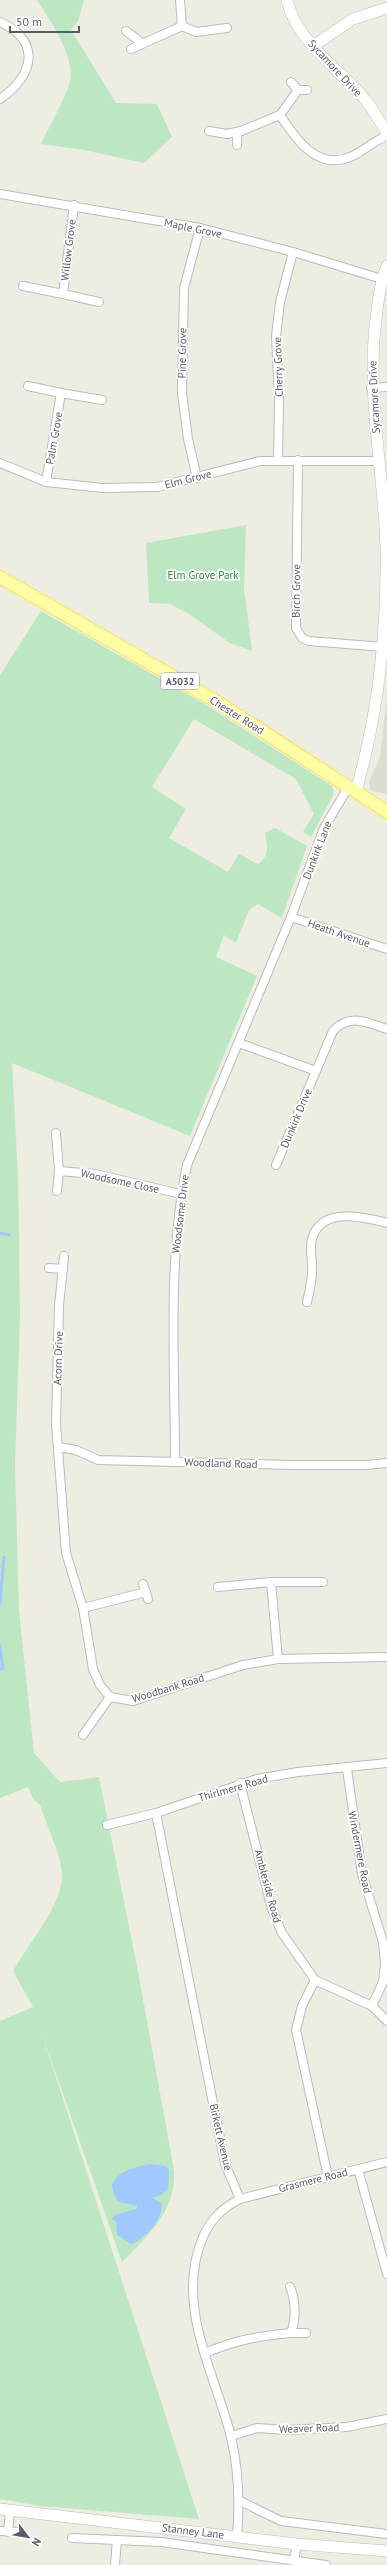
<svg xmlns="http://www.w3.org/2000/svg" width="387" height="2565" viewBox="0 0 387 2565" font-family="'PT Sans',sans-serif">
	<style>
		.education { fill: #dedcd1 }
		.green { fill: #bde7c2 }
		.water { fill: #a1c9ff }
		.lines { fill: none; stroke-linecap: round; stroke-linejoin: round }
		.stream { stroke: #a1c9ff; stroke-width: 3 }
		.street-casing { stroke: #babbc2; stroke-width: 10 }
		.secondary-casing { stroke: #bbbdc4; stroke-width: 12 }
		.primary-casing { stroke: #f9e050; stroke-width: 14 }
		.street { stroke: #fff; stroke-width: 8 }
		.secondary { stroke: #fff; stroke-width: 11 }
		.primary { stroke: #fffda6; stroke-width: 12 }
		.labels { text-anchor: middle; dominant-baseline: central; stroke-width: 3.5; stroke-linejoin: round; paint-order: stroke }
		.shield { fill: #fff; stroke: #8c8e92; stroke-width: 1 }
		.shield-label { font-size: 10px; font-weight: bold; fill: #5a5d64 }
		.street-label { font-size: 11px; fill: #5a5d64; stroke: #fff }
		.park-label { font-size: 11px; fill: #308540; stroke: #fff }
	</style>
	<rect width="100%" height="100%" fill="#eeede2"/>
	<polygon class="education" points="387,696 387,794 371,791 369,782 380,757"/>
	<g class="green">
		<path d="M37 0H84L78 21 71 30 116 103 157 104 172 137 144 163 84 150 41 144C50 125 62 105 69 85 78 60 50 20 37 0Z"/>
		<polygon points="246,525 244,588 252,651 230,643 189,614 170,604 149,603 146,543"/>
		<path d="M41 611 203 703 332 786 334 794 311 837 303 832 314 814 296 779 194 719 152 787 186 809 169 838 228 872 239 854 258 864C270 856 267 847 265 833L275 828 307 846 282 918 258 904 249 910 236 943 224 935 216 957 257 976 190 1136 12 1063 18 1175 20 1316 15 1465 19 1611 34 1753 60 1782 99 1777 137 1966 174 2170C177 2210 148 2236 122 2262L42 2034 199 2519 40 2506 0 2499V2021L33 2007 13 1971C27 1945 64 1904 62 1873 62 1859 45 1820 40 1805L33 1799 28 1787 0 1798V675Z"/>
	</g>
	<path class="water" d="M150 2164 166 2166 169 2170 168 2189 161 2195 152 2198 161 2202C166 2217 144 2240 131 2244L117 2235 116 2222 112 2219 115 2215 136 2209 138 2206C124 2202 114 2206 112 2185 117 2171 136 2167 150 2164Z"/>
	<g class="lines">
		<g class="stream">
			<polyline points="0,1233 9,1235"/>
			<polyline points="0,1603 4,1557"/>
			<polyline points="0,1646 3,1669 0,1669"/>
		</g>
		<defs>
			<g id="street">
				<polyline points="180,0 182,26 196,32 227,28"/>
				<path d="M0 22C42 41 34 76 0 99"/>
				<polyline points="126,31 142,43"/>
				<polyline points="131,49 182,26"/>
				<polyline points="291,82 298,90"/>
				<path d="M280 115C295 138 317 171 350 157 363 152 373 141 387 136"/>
				<polyline points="209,131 227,134 241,131 280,115 298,90 307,90"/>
				<polyline points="237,145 237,132"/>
				<polyline points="0,194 200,228 293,252 382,279"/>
				<polyline points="74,205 63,294 99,302"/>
				<polyline points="23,286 63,294"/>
				<polyline points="28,386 61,393 46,482"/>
				<polyline points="371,388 387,387"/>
				<polyline points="61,393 102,400"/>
				<polyline points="278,460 279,400 276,336 280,302 293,252"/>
				<polyline points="298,460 296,628 302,638 309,641 383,647"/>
				<polyline points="0,463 46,482 103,488 157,487 260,461 378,461"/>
				<polyline points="197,478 188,439 182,393 184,288 200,228"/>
				<polyline points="291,917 387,949"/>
				<polyline points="239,1043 316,1071"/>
				<polyline points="56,1133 59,1171"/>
				<path d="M276 1165 333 1031C350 1013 366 1022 387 1029"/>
				<polyline points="57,1191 59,1171 95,1174 181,1194"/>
				<polyline points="64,1256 59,1306 56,1423 66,1553 83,1608 93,1669 100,1685 110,1697 133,1701 243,1665 278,1659 387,1657"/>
				<polyline points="49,1268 63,1269"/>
				<path d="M307 1302C309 1293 312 1282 312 1272 313 1261 309 1250 312 1239 321 1206 364 1217 387 1223"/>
				<polyline points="58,1447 76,1450 98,1460 293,1465 366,1465 387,1463"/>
				<path d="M175 1461C175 1363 167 1262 187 1165L291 917 324 828 349 786"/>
				<polyline points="143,1584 148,1599"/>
				<polyline points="218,1587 271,1582"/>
				<polyline points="83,1608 146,1592"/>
				<polyline points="278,1659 271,1582 323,1582"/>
				<polyline points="83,1735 110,1697"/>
				<polyline points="347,1769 362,1874 383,1942 385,1963 383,1982 372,2006 387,2021"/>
				<polyline points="240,1783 272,1909 282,1933 315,1980 372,2006"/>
				<path d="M156 1813 225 2164 240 2199C222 2208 211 2219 203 2237 174 2304 215 2373 231 2437 239 2471 240 2501 237 2536"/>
				<polyline points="107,1825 156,1813 257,1779 298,1772 387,1763"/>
				<polyline points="315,1980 302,2006 296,2030 328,2177"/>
				<polyline points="358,2169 387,2274"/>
				<polyline points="240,2199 387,2162"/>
				<polyline points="291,2333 306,2333"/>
				<path d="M205 2353C236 2340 258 2336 291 2333 296 2319 296 2301 290 2287"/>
				<polyline points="231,2436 257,2428 287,2430 347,2427 387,2419"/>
				<polyline points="240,2501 281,2521 387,2534"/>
				<polyline points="0,2531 22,2532"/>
				<polyline points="8,2532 10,2511"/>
				<polyline points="72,2538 161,2542 326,2565"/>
				<polyline points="294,2561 297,2544"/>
				<polyline points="115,2565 117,2540"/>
			</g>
			<g id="secondary">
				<path d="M287 0C296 41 338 68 364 98 373 109 380 121 387 134"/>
				<polyline points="313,46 353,19 387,8"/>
				<path d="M356 791C379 712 387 631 386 549 384 471 366 397 376 319 378 301 380 283 387 266"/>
				<polyline points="0,2509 297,2544 387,2551"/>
			</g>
			<polyline id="primary" points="0,577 219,703 387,812"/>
		</defs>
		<use href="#street" class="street-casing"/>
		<use href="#secondary" class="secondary-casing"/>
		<use href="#primary" class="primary-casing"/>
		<use href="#street" class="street"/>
		<use href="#secondary" class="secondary"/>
		<use href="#primary" class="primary"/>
	</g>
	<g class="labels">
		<rect class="shield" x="161" y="673" width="38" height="16" rx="3"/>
		<g class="shield-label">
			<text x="180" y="681">A5032</text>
		</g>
		<g class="street-label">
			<text transform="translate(335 68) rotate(47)">Sycamore Drive</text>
			<text transform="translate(193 228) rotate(12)">Maple Grove</text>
			<text transform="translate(68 250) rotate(-83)">Willow Grove</text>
			<text transform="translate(182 353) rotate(-89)">Pine Grove</text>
			<text transform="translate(278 367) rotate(-92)">Cherry Grove</text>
			<text transform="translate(374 397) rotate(-93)">Sycamore Drive</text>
			<text transform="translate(54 438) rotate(-80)">Palm Grove</text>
			<text transform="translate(188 479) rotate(-14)">Elm Grove</text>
			<text transform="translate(296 591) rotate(-89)">Birch Grove</text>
			<text transform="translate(237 715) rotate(32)">Chester Road</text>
			<text transform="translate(317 850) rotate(-69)">Dunkirk Lane</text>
			<text transform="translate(339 933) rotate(19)">Heath Avenue</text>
			<text transform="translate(296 1118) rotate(-67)">Dunkirk Drive</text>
			<text transform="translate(120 1181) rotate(12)">Woodsome Close</text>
			<text transform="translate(180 1214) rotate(-83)">Woodsome Drive</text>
			<text transform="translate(58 1358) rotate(-88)">Acorn Drive</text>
			<text transform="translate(221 1463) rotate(2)">Woodland Road</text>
			<text transform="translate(168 1688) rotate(-17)">Woodbank Road</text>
			<text transform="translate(233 1788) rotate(-16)">Thirlmere Road</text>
			<text transform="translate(360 1852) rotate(79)">Windermere Road</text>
			<text transform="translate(268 1886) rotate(75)">Ambleside Road</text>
			<text transform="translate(221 2137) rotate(77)">Birkett Avenue</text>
			<text transform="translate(313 2180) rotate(-14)">Grasmere Road</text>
			<text transform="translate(309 2428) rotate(-2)">Weaver Road</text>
			<text transform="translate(193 2531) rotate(7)">Stanney Lane</text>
		</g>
		<g class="park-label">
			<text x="203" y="575">Elm Grove Park</text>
		</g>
	</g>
	<g transform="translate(28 2537) rotate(121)" stroke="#ffffff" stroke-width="3" paint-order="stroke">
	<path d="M0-3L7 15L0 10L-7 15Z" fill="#5a5d64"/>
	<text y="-6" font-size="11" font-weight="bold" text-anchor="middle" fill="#5a5d64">N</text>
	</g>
	<path d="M10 26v6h69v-6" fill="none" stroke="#5a5d64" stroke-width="2"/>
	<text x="16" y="26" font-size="12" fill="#5a5d64" stroke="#ffffff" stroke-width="3" paint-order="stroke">50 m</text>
</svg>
